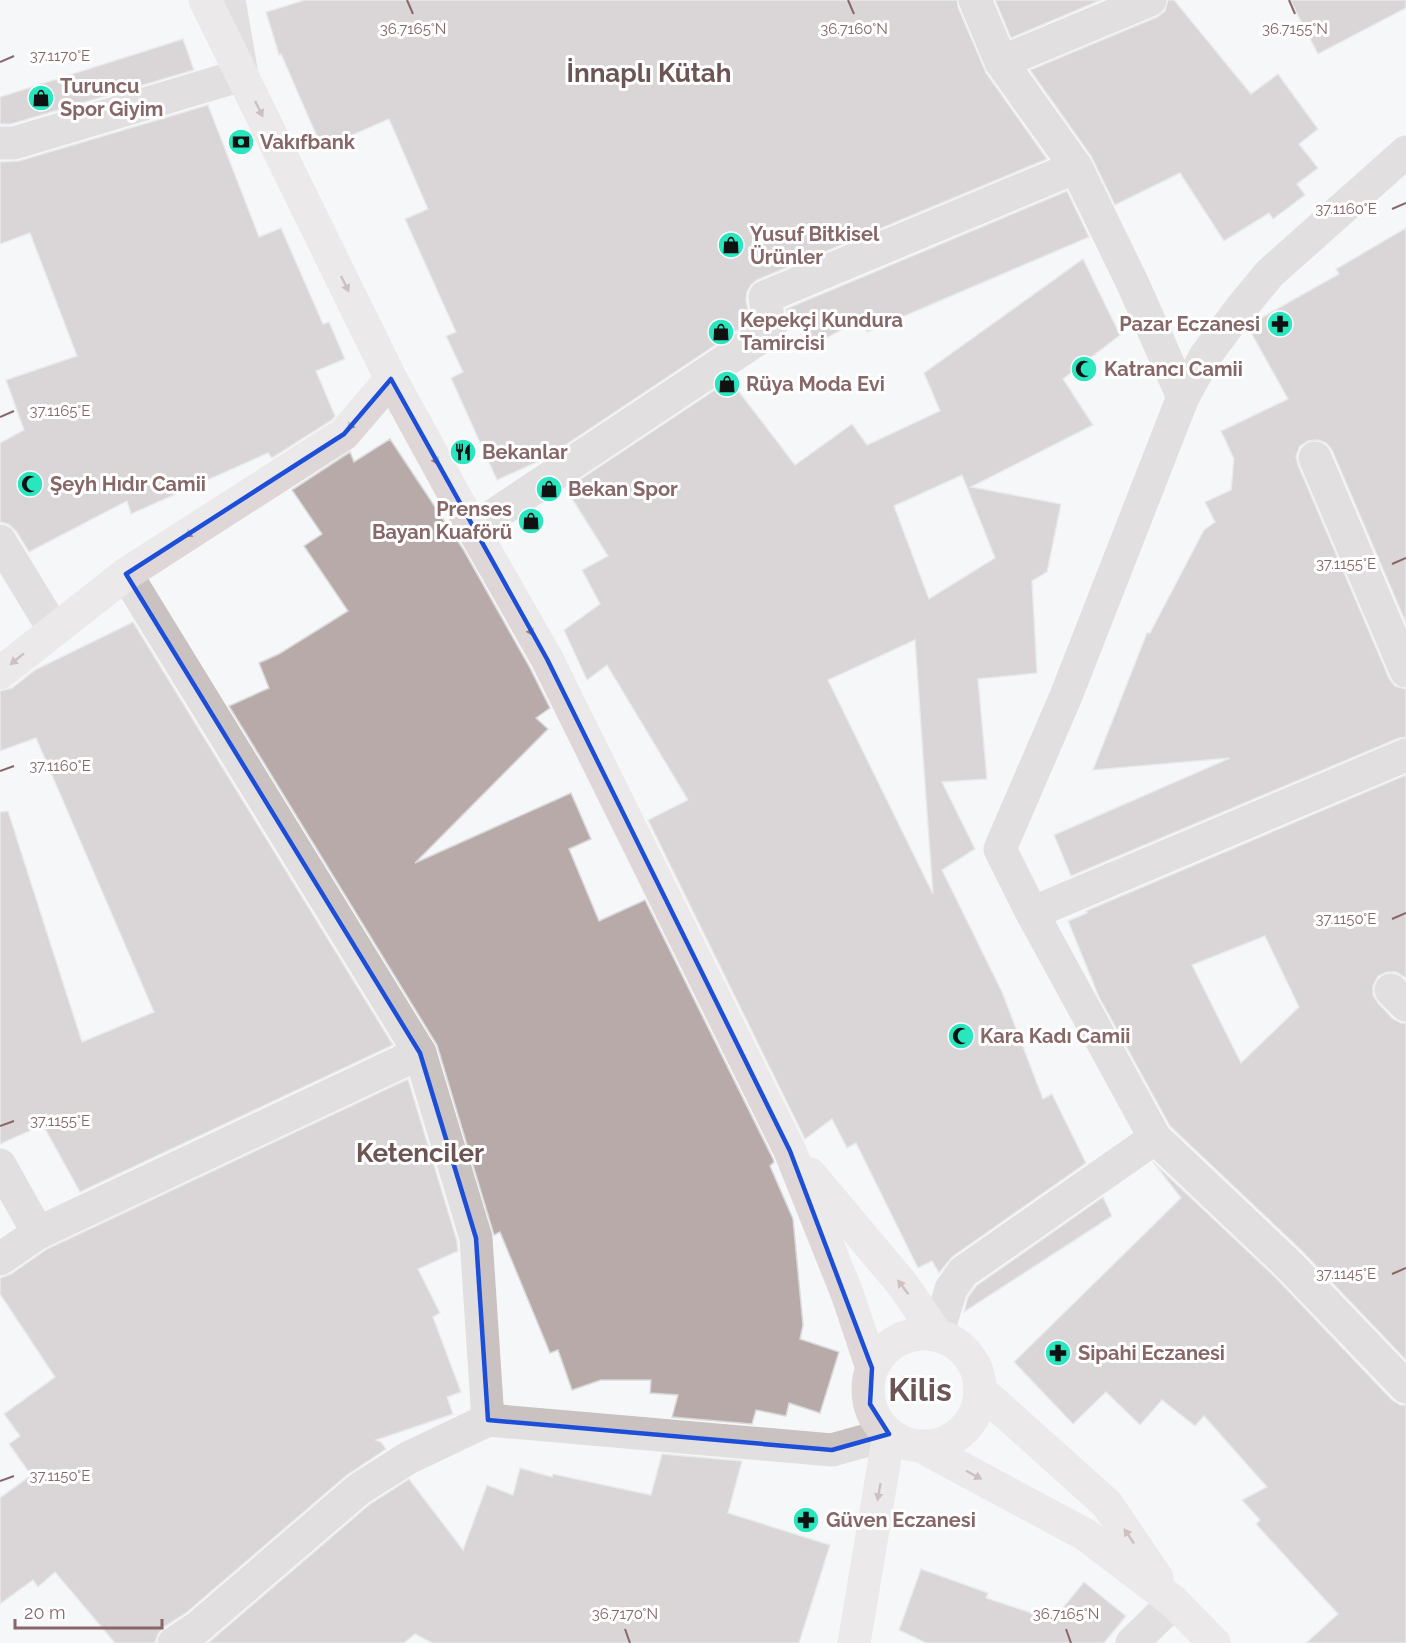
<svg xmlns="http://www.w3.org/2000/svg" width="1406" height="1643" viewBox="0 0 1406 1643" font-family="Raleway,sans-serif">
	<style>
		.building { fill: #b9aaaa; stroke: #d8d9da; stroke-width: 1.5; fill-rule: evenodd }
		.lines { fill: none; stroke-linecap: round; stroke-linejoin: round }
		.street { stroke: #cac1c1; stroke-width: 33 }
		.secondary { stroke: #dfd7d7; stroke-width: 33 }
		.oneway { fill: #997d7d }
		.marked { fill: none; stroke: #1d4ed8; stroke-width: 4.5; stroke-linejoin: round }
		.ticks { fill: none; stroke: #876767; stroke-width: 2 }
		.labels { text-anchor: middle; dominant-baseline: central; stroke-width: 6; stroke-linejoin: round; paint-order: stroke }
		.poi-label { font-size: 20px; font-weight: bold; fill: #876767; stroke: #fff; text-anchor: start }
		.district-label { font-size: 26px; font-weight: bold; fill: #6c5555; stroke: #fff }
		.town-label { font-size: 32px; font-weight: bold; fill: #6c5555; stroke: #fff }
		.ticks-label { font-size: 15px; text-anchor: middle; fill: #876767; stroke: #fff; stroke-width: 6; stroke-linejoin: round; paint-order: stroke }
	</style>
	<rect width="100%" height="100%" fill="#f6f7f9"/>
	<g class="building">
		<polygon points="305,0 957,0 958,7 986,73 1047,159 757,280 751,285 747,292 746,300 750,322 546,458 497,480 451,378 463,372 446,336 456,332 405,219 428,209 389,119 322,148 281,54 279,55 266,12"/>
		<polygon points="995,0 1101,0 1011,38"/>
		<polygon points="1168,0 1174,0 1251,94 1278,74 1318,129 1299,144 1318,168 1297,184 1305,195 1273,219 1269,213 1224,241 1180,173 1115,205 1091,156 1030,70 1157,17 1165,11"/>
		<polygon points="1290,0 1406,0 1406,8 1318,54"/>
		<polygon points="183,39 194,70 11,124 0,124 0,97"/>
		<polygon points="208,105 259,237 281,228 323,324 329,322 345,359 316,371 335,416 332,420 272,458 268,453 131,514 127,501 29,552 16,531 8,524 0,522 0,443 24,430 6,380 77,356 30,233 0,244 0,162 19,161"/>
		<polygon points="1067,191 1089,237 867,332 861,319 812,346 795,314 787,318 786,309"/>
		<polygon points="1406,228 1406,623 1332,450 1326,443 1318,440 1308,441 1300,446 1296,456 1298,465 1389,678 1395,686 1406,689 1406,737 1399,738 1071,876 1054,835 1230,758 1093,770 1147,633 1150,633 1204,530 1215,522 1205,502 1231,490 1234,459 1221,431 1288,399 1249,329 1254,322 1339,274 1336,269"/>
		<path d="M1083 259 1120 335 1063 379 1093 425 971 487 1061 504 1047 572 1032 581 1037 673 978 679 987 779 942 782 975 849 942 870 1002 992 1043 1099 1052 1094 1086 1163 952 1257 939 1273 932 1261 918 1268 856 1143 847 1148 832 1119 805 1139 648 820 688 800 607 665 587 680 564 630 600 604 582 570 608 556 566 489 730 380 795 465 852 424 867 445 940 411 924 373ZM962 475 995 558 929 599 894 506ZM915 640 925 784 933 894 828 680Z"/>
		<polygon points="390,439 463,549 530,668 550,708 536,718 548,729 415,863 571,793 591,839 569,849 599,921 645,900 773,1159 774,1162 770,1166 793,1219 803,1325 800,1339 839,1352 820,1413 789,1403 786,1416 756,1410 752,1424 672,1417 678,1395 650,1393 651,1380 601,1380 572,1390 558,1350 550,1353 500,1232 494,1235 437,1045 229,706 269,688 259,663 279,654 348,611 304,546 322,534 292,490 350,452 354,462"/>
		<polygon points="133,622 393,1045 80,1192 43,1125 0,1144 0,812 8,811 82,1042 154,1012 36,738 0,751 0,691 12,688 35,670"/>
		<path d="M1406 775V978L1396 972H1387L1378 976 1373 986V995L1378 1003 1393 1019 1401 1023H1406V1360L1302 1251 1170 1126 1099 997 1068 921 1087 913 1086 911ZM1265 936 1299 1007 1241 1063 1192 965Z"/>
		<polygon points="408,1079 457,1241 458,1251 418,1269 440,1313 433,1317 461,1392 447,1397 453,1414 376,1440 381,1442 386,1449 347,1475 186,1613 164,1627 158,1634 155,1643 115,1643 55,1572 38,1587 33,1580 0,1604 0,1498 31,1475 9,1444 20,1436 4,1414 55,1377 0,1294 0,1278 11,1274 47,1249"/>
		<polygon points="1153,1162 1275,1277 1392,1400 1400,1405 1406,1405 1406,1643 1306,1643 1338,1614 1256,1524 1260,1520 1242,1500 1267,1487 1204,1416 1195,1426 1162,1400 1140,1425 1106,1392 1073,1424 1014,1362 1181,1198"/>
		<polygon points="1103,1197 1112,1216 964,1312 968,1297 976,1286"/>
		<polygon points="662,1454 742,1461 728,1513 830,1545 799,1643 432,1643 415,1634 404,1643 208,1643 370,1504 409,1479 463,1550 487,1485 513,1495 520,1468 552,1477 553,1474 651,1495"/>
		<polygon points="921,1569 988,1593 986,1598 1053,1620 1084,1582 1126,1616 1104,1643 926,1643 899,1630"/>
	</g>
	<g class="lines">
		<g class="street">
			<polyline points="975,0 1001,62 1076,167 1132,282 1183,397"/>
			<polyline points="1001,62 1150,0"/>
			<polyline points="0,143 14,143 242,75 229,0"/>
			<polyline points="1315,458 1406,671"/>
			<polyline points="473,529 770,331 765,297 1076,167"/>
			<polyline points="0,541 54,630"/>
			<polyline points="126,574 420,1053 476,1238 488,1420"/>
			<polyline points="1032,913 1406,755"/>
			<polyline points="1391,990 1406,1005"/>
			<polyline points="1155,1138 1288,1264 1406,1387"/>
			<polyline points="0,1165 38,1233"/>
			<polyline points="0,1259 38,1233 420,1053"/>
			<polyline points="937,1335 951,1289 963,1272 1155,1138 1032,913 1000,849 1066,696 1183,397 1206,355 1241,308 1270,273 1406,152"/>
			<polyline points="174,1643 197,1628 359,1489 408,1458 488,1420 832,1450 889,1434"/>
			<polyline points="1132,1643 1174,1602"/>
		</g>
		<g class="secondary">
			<polyline points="205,0 391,379 473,529 547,659 790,1151 848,1296 872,1368"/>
			<polyline points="0,673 126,574 344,434 391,379"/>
			<polyline points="810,1174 903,1285 937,1335"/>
			<circle cx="924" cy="1390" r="56"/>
			<polyline points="981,1391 1107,1504 1157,1578"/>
			<polyline points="922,1447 1086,1535 1174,1602 1214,1643"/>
			<polyline points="854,1643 889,1434"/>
		</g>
	</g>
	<defs><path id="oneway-solid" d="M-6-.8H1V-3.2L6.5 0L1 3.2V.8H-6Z" transform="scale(1.5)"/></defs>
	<g class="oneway">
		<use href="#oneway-solid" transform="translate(259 109) rotate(64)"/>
		<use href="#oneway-solid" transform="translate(345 284) rotate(64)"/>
		<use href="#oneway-solid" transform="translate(353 423) rotate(131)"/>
		<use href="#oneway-solid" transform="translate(434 457) rotate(61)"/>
		<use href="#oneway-solid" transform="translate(192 532) rotate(147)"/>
		<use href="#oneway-solid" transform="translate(529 628) rotate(60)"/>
		<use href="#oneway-solid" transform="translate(17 659) rotate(141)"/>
		<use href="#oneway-solid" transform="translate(903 1287) rotate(-127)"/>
		<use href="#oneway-solid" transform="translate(974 1475) rotate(28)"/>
		<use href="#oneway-solid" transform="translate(879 1492) rotate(100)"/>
		<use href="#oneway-solid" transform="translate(1129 1536) rotate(-124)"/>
	</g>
	<path d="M0 0H1406V1643H0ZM391 379 547 659 790 1151 872 1368 870 1404 889 1434 832 1450 488 1420 476 1238 420 1053 126 574 344 434Z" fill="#f6f7f9" fill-opacity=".55" fill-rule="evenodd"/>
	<path class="marked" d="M391 379 547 659 790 1151 872 1368 870 1404 889 1434 832 1450 488 1420 476 1238 420 1053 126 574 344 434Z"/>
	<path class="ticks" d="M407 0 413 14M848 0 854 14M1289 0 1295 14M0 62 14 56M1392 209 1406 203M0 417 14 411M1392 564 1406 558M0 771 14 766M1392 919 1406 913M0 1126 14 1121M1392 1274 1406 1268M0 1481 14 1476M625 1629 630 1643M1066 1629 1071 1643"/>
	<defs>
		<symbol id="shop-disc" viewBox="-11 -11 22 22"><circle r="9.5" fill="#29e6be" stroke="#fff"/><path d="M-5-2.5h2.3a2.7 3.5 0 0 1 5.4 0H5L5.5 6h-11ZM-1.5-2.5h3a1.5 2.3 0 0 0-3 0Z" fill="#111"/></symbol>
		<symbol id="bank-disc" viewBox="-11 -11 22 22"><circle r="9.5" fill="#29e6be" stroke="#fff"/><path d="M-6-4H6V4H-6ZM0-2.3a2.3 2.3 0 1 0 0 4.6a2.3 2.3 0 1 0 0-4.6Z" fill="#111"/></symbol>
		<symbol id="pharmacy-disc" viewBox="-11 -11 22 22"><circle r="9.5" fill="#29e6be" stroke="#fff"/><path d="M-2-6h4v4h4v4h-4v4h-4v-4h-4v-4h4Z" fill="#111"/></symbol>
		<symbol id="mosque-disc" viewBox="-11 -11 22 22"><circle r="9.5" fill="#29e6be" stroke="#fff"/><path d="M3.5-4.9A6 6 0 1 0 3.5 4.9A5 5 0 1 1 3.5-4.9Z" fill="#111"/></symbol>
		<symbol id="restaurant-disc" viewBox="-11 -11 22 22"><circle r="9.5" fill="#29e6be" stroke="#fff"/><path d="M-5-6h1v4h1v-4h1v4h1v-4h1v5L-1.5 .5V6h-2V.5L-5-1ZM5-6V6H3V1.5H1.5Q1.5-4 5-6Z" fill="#111"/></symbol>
	</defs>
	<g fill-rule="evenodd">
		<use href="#shop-disc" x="26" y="83" width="30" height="30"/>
		<use href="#bank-disc" x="226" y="127" width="30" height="30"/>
		<use href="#shop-disc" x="716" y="230" width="30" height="30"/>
		<use href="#pharmacy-disc" x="1265" y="309" width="30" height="30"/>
		<use href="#shop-disc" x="706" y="317" width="30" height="30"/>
		<use href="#mosque-disc" x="1069" y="354" width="30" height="30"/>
		<use href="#shop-disc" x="712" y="369" width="30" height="30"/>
		<use href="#restaurant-disc" x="448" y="437" width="30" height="30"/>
		<use href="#mosque-disc" x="15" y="469" width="30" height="30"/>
		<use href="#shop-disc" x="534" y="474" width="30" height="30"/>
		<use href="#shop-disc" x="516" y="506" width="30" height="30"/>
		<use href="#mosque-disc" x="946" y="1021" width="30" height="30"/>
		<use href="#pharmacy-disc" x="1043" y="1338" width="30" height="30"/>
		<use href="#pharmacy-disc" x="791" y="1505" width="30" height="30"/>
	</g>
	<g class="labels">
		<g class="poi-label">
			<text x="60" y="86">Turuncu<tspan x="60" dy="23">Spor Giyim</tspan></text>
			<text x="260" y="142">Vakıfbank</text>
			<text x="750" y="234">Yusuf Bitkisel<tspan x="750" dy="23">Ürünler</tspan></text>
			<text x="740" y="320">Kepekçi Kundura<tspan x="740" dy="23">Tamircisi</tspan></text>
			<text x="1260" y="324" text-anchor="end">Pazar Eczanesi</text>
			<text x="1104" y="369">Katrancı Camii</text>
			<text x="746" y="384">Rüya Moda Evi</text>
			<text x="482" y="452">Bekanlar</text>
			<text x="50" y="484">Şeyh Hıdır Camii</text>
			<text x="568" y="489">Bekan Spor</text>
			<text x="512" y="509" text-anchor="end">Prenses<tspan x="512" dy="23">Bayan Kuaförü</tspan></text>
			<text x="980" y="1036">Kara Kadı Camii</text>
			<text x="1078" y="1353">Sipahi Eczanesi</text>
			<text x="826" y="1520">Güven Eczanesi</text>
		</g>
		<g class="district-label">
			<text x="649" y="73">İnnaplı Kütah</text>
			<text x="420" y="1153">Ketenciler</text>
		</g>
		<g class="town-label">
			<text x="920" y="1389">Kilis</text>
		</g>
	</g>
	<g class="ticks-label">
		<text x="413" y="34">36.7165°N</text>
		<text x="854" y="34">36.7160°N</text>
		<text x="1295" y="34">36.7155°N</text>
		<text x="60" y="61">37.1170°E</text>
		<text x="1346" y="214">37.1160°E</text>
		<text x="60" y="416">37.1165°E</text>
		<text x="1346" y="569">37.1155°E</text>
		<text x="60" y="771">37.1160°E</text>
		<text x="1346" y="924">37.1150°E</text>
		<text x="60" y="1126">37.1155°E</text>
		<text x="1346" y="1279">37.1145°E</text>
		<text x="60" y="1481">37.1150°E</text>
		<text x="625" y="1619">36.7170°N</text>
		<text x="1066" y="1619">36.7165°N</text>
	</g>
	<path d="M15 1619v9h147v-9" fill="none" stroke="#876767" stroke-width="3"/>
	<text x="24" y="1619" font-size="18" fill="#876767" stroke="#ffffff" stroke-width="4.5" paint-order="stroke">20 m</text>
</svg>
